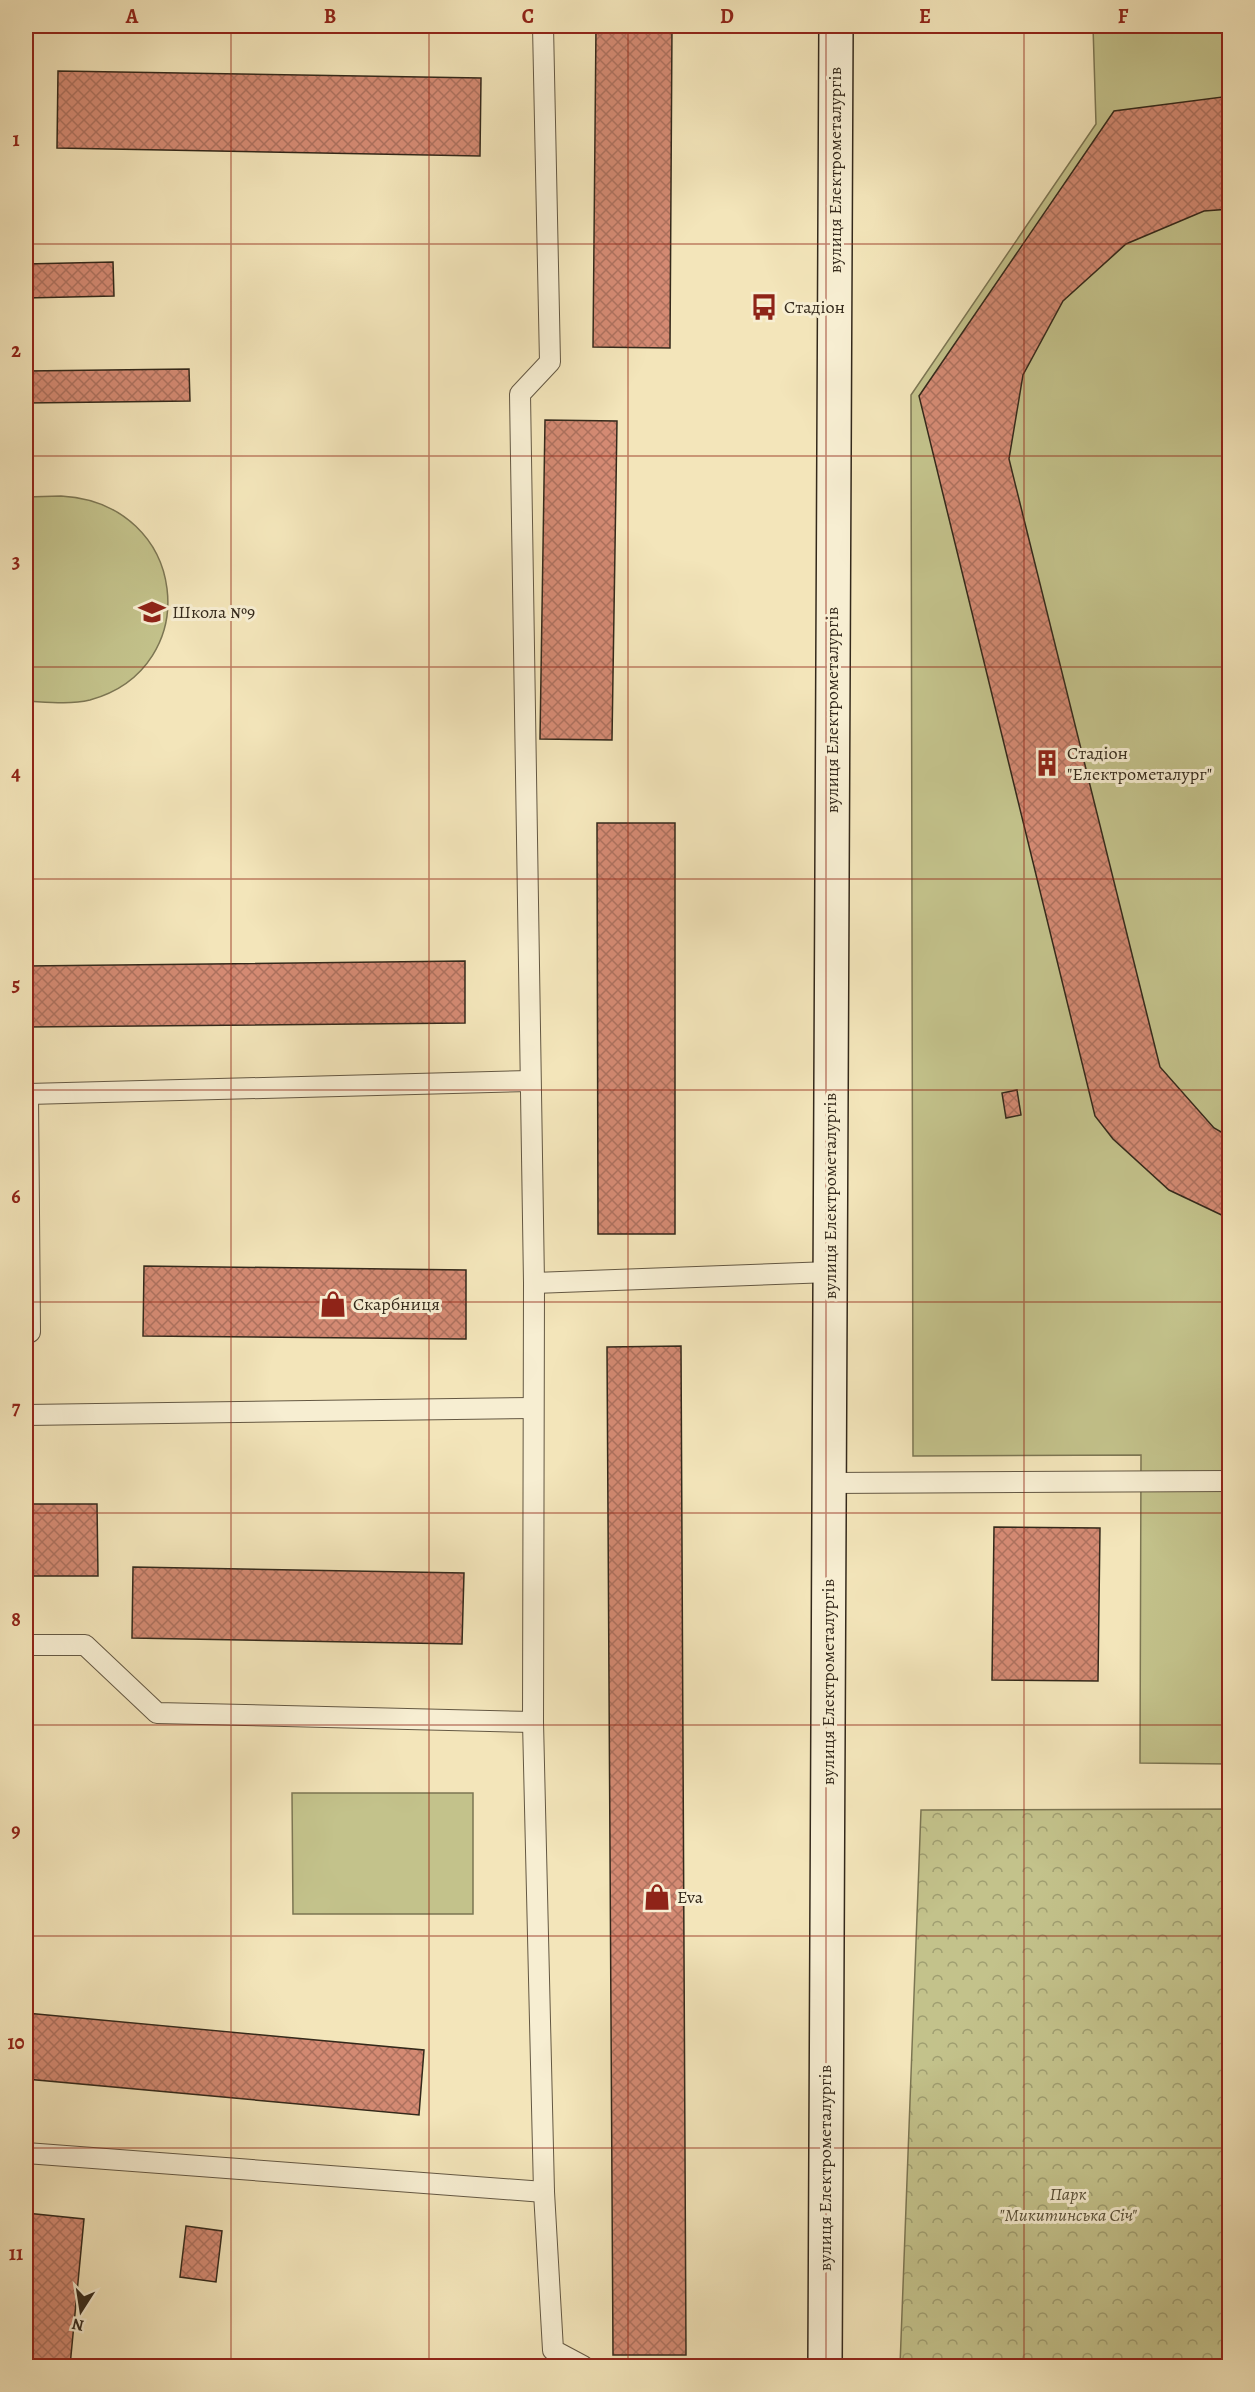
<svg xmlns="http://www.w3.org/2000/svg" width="1255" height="2392" viewBox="0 0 1255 2392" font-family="Alegreya,serif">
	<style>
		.park { fill: url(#park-crowns); stroke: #7c7653; stroke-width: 1.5 }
		.pitch { fill: #c3c28b; stroke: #7c7653; stroke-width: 1.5 }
		.building { fill: url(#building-cross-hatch); stroke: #34291b; stroke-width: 1.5 }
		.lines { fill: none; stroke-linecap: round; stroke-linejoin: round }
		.service-casing { stroke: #645843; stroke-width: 22 }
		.secondary-casing { stroke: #34291b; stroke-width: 36 }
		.service { stroke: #f7eed2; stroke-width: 20 }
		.secondary { stroke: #f7eed2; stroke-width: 33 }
		.grid { fill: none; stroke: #8f2418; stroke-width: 1.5; stroke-opacity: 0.55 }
		.labels { text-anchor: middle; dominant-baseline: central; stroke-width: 6; stroke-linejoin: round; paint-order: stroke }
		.street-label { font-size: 18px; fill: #34291b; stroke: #f7eed2 }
		.poi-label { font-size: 18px; fill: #34291b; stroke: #f7eed2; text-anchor: start }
		.park-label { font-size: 18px; font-style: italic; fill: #584f37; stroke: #f7eed2 }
		.neatline { fill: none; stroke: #8f2418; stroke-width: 2 }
		.grid-label { font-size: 20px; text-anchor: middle; font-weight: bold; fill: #8f2418 }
	</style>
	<defs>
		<pattern id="park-crowns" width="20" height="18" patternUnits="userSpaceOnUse" patternTransform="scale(1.5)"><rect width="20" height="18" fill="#c3c28b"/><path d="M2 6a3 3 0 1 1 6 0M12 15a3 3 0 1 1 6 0" fill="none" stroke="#9f9e71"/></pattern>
		<pattern id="building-cross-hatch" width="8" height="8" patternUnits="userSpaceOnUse" patternTransform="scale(1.5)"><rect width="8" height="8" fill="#d48a73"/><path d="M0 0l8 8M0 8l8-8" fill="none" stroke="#ad715e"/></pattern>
	</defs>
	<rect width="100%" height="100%" fill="#f3e5ba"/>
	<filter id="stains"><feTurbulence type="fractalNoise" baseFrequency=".00333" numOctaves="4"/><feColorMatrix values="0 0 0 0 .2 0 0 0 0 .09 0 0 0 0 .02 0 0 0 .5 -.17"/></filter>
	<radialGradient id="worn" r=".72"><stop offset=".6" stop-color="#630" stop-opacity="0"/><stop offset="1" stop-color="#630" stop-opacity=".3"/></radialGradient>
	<polygon class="park" points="1229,1809 1229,2366 900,2366 921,1810"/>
	<g class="pitch">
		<polygon points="1093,26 1229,26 1229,1764 1140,1763 1141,1455 913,1456 911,395 1096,124"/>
		<path d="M61 496C189 503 206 668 90 700 69 705 46 702 26 701V497Z"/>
		<polygon points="292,1793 473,1793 473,1914 293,1914"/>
	</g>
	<g class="building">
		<polygon points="596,26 672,26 670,348 593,347"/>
		<polygon points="58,71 481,78 480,156 57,148"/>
		<polygon points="1230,96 1230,209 1204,211 1126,244 1063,301 1023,375 1009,459 1160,1067 1214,1128 1230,1137 1230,1219 1169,1190 1113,1139 1095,1116 919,396 1114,111"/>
		<polygon points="113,262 114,296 26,298 26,264"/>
		<polygon points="189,369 190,401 26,403 26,371"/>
		<polygon points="545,420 617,421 612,740 540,739"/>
		<polygon points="597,823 675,823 675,1234 598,1234"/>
		<polygon points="465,961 465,1023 26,1027 26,966"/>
		<polygon points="1017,1090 1021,1115 1006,1118 1002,1093"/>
		<polygon points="144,1266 466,1270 466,1339 143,1336"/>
		<polygon points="681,1346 686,2355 613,2355 607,1347"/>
		<polygon points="26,1504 97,1504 98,1576 26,1576"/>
		<polygon points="994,1527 1100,1528 1098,1681 992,1680"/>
		<polygon points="133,1567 464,1573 462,1644 132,1638"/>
		<polygon points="26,2013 424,2050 419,2115 26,2079"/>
		<polygon points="26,2213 84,2219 70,2366 26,2366"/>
		<polygon points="186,2226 222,2231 216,2282 180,2277"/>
	</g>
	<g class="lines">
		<defs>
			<g id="service">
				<polyline points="543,26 550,362 520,394 534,1283 533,1722 544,2192 553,2350 583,2366"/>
				<polyline points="534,1283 830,1272"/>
				<polyline points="30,1332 28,1094 530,1081"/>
				<polyline points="26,1415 533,1408"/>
				<polyline points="829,1483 1230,1481"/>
				<polyline points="26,1645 85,1645 157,1713 533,1722"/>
				<polyline points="26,2153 544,2192"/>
			</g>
			<polyline id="secondary" points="825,2366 836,26"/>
		</defs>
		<use href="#service" class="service-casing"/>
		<use href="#secondary" class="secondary-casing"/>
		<use href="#service" class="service"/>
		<use href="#secondary" class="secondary"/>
	</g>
	<path class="grid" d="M231 26V2366M429 26V2366M628 26V2366M826 26V2366M1024 26V2366M26 244H1230M26 456H1230M26 667H1230M26 879H1230M26 1090H1230M26 1302H1230M26 1513H1230M26 1725H1230M26 1936H1230M26 2148H1230"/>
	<defs>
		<symbol id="bus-bare" viewBox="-9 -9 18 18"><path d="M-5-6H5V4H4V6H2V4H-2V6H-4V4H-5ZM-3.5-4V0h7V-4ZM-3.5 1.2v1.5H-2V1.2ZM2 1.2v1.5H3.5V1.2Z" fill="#8f2418" stroke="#f7eed2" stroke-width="2.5" paint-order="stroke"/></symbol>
		<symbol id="school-bare" viewBox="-9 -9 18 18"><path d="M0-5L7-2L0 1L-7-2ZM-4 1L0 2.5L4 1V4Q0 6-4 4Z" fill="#8f2418" stroke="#f7eed2" stroke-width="2.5" paint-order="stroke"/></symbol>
		<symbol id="building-bare" viewBox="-9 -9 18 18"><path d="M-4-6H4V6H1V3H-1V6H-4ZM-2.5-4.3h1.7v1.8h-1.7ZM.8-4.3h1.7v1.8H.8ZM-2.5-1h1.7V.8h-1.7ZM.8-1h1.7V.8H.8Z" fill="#8f2418" stroke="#f7eed2" stroke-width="2.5" paint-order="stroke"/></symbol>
		<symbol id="shop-bare" viewBox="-9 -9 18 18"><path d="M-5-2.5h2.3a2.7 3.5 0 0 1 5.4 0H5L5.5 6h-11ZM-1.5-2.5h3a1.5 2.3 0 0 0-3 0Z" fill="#8f2418" stroke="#f7eed2" stroke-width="2.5" paint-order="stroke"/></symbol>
	</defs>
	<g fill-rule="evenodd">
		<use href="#bus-bare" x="745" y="288" width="38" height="38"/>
		<use href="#school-bare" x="133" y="593" width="38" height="38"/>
		<use href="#building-bare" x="1028" y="744" width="38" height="38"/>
		<use href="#shop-bare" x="314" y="1285" width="38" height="38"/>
		<use href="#shop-bare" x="638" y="1878" width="38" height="38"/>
	</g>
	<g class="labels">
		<g class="street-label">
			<text transform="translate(835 170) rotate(-90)">вулиця Електрометалургів</text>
			<text transform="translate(832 710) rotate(-90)">вулиця Електрометалургів</text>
			<text transform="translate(830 1196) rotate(-90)">вулиця Електрометалургів</text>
			<text transform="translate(828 1682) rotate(-90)">вулиця Електрометалургів</text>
			<text transform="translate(825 2168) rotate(-90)">вулиця Електрометалургів</text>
		</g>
		<g class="poi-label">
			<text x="784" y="307">Стадіон</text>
			<text x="172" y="612">Школа №9</text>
			<text x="1067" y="753">Стадіон<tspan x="1067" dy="21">"Електрометалург"</tspan></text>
			<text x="353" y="1304">Скарбниця</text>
			<text x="677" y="1897">Eva</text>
		</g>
		<g class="park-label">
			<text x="1068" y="2194">Парк<tspan x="1068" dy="21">"Микитинська Січ"</tspan></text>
		</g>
	</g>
	<rect width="1255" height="2392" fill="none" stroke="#f3e5ba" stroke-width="66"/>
	<g transform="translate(81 2311) rotate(192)" stroke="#f7eed2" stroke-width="4.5" paint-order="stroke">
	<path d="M0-4.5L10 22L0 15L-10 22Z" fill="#34291b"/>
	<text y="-9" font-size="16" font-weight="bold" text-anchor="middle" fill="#34291b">N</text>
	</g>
	<rect x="33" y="33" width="1189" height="2326" class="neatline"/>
	<g class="grid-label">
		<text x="132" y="23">A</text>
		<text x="330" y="23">B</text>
		<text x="528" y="23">C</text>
		<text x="727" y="23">D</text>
		<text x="925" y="23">E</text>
		<text x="1123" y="23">F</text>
		<text x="16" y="146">1</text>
		<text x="16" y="357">2</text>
		<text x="16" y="568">3</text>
		<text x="16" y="780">4</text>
		<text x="16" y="991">5</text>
		<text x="16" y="1203">6</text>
		<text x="16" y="1414">7</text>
		<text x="16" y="1626">8</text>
		<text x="16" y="1837">9</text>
		<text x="16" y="2049">10</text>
		<text x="16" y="2260">11</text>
	</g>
	<rect width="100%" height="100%" filter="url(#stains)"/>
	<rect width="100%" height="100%" fill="url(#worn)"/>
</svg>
